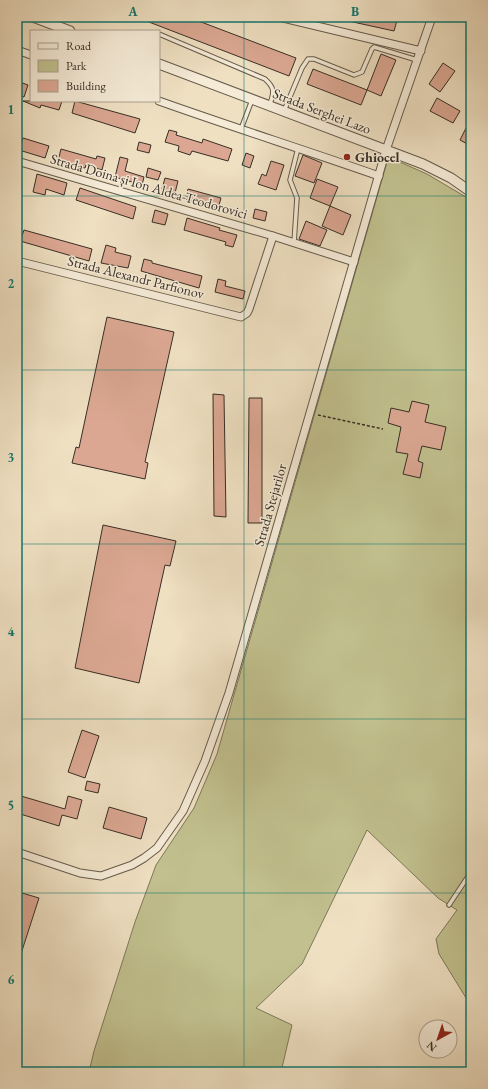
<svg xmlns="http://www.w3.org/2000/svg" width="488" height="1089" viewBox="0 0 488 1089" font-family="'EB Garamond',serif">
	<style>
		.green { fill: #c1c08e; stroke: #7c785a }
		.building { fill: #dba792; stroke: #372f25 }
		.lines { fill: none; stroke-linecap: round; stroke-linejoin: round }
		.service-casing { stroke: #655b4c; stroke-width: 5.5 }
		.minor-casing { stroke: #655b4c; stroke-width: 9 }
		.tertiary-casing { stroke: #655b4c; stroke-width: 11 }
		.path { stroke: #372f25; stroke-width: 1.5; stroke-dasharray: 3 2; stroke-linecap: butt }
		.service { stroke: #f5ebd7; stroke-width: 3.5 }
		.minor { stroke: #f5ebd7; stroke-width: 7 }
		.tertiary { stroke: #f5ebd7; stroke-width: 9 }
		.grid { fill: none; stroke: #0f766e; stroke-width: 1; stroke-opacity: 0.55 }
		.poi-dot { fill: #8f2418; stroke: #f5ebd7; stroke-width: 1.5 }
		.labels { text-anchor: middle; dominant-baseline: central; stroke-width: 3; stroke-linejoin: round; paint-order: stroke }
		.street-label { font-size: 14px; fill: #372f25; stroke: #f5ebd7 }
		.poi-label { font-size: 14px; font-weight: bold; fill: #372f25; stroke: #f5ebd7; text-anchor: start }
		.neatline { fill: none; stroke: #0f766e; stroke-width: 1.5 }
		.grid-label { font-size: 13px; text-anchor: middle; font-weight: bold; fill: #0f766e }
	</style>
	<rect width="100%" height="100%" fill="#efe0c2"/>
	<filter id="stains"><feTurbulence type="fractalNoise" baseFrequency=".005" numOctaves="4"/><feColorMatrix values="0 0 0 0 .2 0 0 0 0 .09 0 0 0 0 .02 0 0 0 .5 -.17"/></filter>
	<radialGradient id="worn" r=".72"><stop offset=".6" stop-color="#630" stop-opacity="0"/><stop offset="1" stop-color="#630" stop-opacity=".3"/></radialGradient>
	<polygon class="green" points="393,159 427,174 471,200 471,1006 439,954 436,939 457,910 438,898 367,830 302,964 256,1008 292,1025 281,1072 89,1072 94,1051 135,922 156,865 194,808 217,754 387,162"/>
	<g class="building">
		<polygon points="136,17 188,17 296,58 289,76"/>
		<polygon points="344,17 369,18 369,17 398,17 394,31 344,20"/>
		<polygon points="381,54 396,60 381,96 367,90"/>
		<polygon points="443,63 455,71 440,92 429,84"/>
		<polygon points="313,69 367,90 361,105 307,84"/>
		<polygon points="17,81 28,85 24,97 17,95"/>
		<polygon points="437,98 460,111 453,123 430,111"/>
		<polygon points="23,101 62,101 59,110 41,105 40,108"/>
		<polygon points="75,101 140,119 135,133 72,113"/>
		<polygon points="466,128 471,130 471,146 460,140"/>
		<polygon points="169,130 177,132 176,135 202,143 203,139 232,149 228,161 192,151 190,155 178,151 179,146 165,142"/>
		<polygon points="23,138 49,146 45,158 19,150"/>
		<polygon points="139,142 151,145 149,153 137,150"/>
		<polygon points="61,149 96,159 97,156 105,158 102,170 86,165 85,168 58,161"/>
		<polygon points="246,153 254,156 250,168 242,165"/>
		<polygon points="303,155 322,163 314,183 295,176"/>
		<polygon points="120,157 128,159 125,171 144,177 142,185 115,177"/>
		<polygon points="271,161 284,165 276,190 258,184 262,174 266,176"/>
		<polygon points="148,168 161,172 158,180 146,177"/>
		<polygon points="37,174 67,183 64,195 46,189 45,195 33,192"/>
		<polygon points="165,178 178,181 175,193 162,189"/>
		<polygon points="317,179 338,187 330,206 310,198"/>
		<polygon points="80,188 136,207 133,219 76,200"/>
		<polygon points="188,189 221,198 218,209 185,199"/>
		<polygon points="330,206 351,215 343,235 322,226"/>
		<polygon points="255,209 267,212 265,221 253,218"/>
		<polygon points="155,210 168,214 165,225 152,222"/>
		<polygon points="187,218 220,228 219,230 237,235 233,247 225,245 226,242 184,230"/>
		<polygon points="306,221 327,230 320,246 299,239"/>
		<polygon points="24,230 92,249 89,261 20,241"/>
		<polygon points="106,245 116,248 115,252 131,256 128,268 101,263"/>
		<polygon points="144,259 152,261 152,263 202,276 199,288 141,271"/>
		<polygon points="218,279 226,281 225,286 245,291 243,299 215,292"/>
		<polygon points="107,317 174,332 145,462 148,463 145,479 72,463 76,447 79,448"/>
		<polygon points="213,394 224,395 226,517 214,516"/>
		<polygon points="249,398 262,398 262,523 248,523"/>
		<polygon points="412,401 429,405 425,422 446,427 441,450 422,446 418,461 423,463 420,478 403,474 408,454 396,452 401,427 388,423 391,408 409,412"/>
		<polygon points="103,525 176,541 170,566 165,565 139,683 75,668"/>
		<polygon points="82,730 99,736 85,778 68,772"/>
		<polygon points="87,781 100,784 98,793 85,790"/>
		<polygon points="21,796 65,809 68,796 82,800 77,819 62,815 59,826 17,813"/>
		<polygon points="109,807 147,818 141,839 103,828"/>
		<polygon points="22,893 39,898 18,963 17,963 17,909"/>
	</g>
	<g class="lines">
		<defs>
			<g id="service">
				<path d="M159 34 265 79C275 88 274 92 270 104"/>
				<polyline points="284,111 302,68 308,59 314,59 354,75 362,72 372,49 374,47 417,60"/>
				<polyline points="241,129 252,100"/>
				<polyline points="294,243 297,198 290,180 298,148"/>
				<polyline points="449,905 471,872"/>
			</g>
			<g id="minor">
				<polyline points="279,17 421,51"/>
				<polyline points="17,50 31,55"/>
				<path d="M159 101C232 127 305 150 379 176"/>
				<polyline points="17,161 273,236 354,262"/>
				<polyline points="17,261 241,317 247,313 249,309 273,236"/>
				<polyline points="17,852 80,873 101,876 132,865 144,858 157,848 183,811 205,761 229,693 386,150 432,17"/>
			</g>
			<g id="tertiary">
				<polyline points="33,17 70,31"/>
				<polyline points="159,64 423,164 451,178 471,192"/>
			</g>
		</defs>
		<use href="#service" class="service-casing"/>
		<use href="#minor" class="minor-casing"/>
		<use href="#tertiary" class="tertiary-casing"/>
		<polyline class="path" points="318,415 383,429"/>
		<use href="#service" class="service"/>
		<use href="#minor" class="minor"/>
		<use href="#tertiary" class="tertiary"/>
	</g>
	<path class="grid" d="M244 17V1072M17 196H471M17 370H471M17 544H471M17 719H471M17 893H471"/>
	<circle class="poi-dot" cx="347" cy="157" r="4"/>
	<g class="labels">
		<g class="street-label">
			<text transform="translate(322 111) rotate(21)">Strada Serghei Lazo</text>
			<text transform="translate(149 186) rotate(16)">Strada Doina și Ion Aldea-Teodorovici</text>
			<text transform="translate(136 277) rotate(14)">Strada Alexandr Parfionov</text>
			<text transform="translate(270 505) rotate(-74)">Strada Stejarilor</text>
		</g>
		<g class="poi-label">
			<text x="355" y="157">Ghiocel</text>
		</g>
	</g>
	<rect width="488" height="1089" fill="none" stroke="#efe0c2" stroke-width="44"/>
	<rect x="30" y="30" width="130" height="72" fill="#f5ebd7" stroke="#a9a090"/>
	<rect x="38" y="43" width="20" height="6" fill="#f5ebd7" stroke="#a9a090"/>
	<text x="66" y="50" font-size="12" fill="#372f25">Road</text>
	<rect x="38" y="60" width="20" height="12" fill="#c1c08e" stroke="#a9a090"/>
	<text x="66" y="70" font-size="12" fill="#372f25">Park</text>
	<rect x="38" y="80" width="20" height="12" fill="#dba792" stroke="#a9a090"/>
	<text x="66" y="90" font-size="12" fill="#372f25">Building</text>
	<g transform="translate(438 1039) rotate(220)"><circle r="19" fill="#f5ebd7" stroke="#a9a090"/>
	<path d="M0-3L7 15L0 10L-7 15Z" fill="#8f2418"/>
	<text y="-6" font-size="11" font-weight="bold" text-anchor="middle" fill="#372f25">N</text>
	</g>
	<rect x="22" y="22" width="444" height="1045" class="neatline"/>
	<g class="grid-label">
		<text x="133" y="16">A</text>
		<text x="355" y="16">B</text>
		<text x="11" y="114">1</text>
		<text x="11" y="288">2</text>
		<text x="11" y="462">3</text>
		<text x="11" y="636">4</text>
		<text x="11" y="810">5</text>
		<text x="11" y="984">6</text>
	</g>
	<rect width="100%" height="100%" filter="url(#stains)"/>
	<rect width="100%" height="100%" fill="url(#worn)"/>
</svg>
